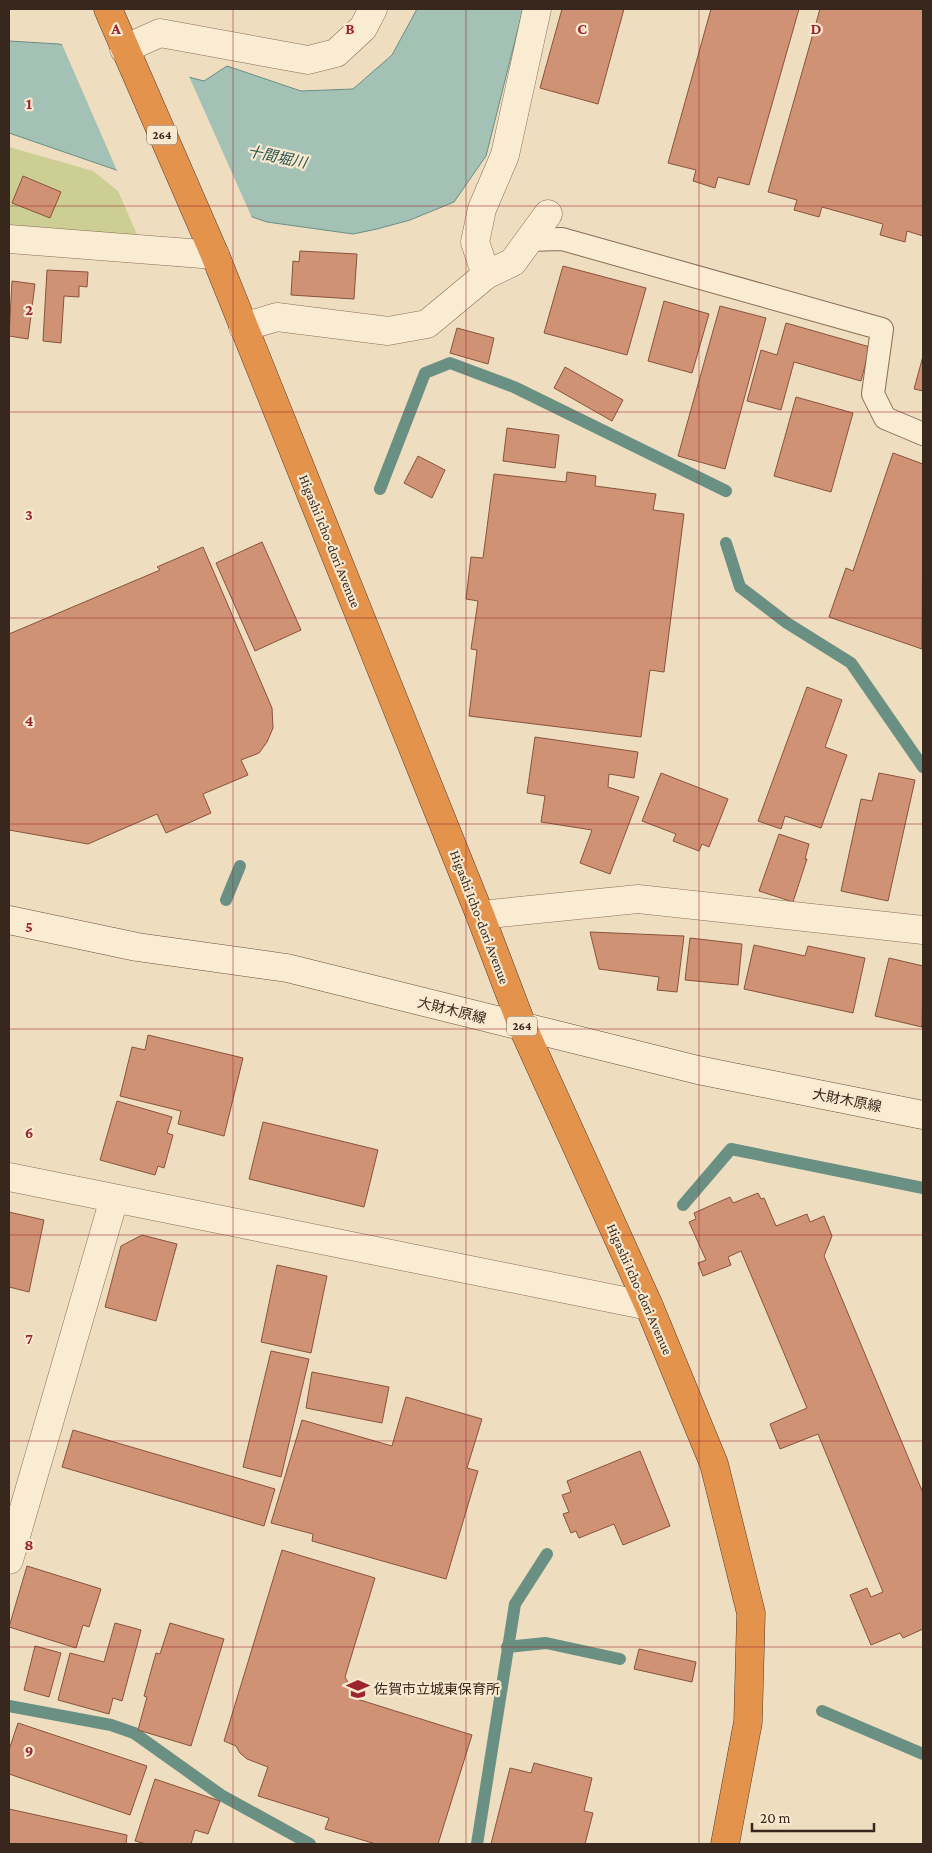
<svg xmlns="http://www.w3.org/2000/svg" width="932" height="1853" viewBox="0 0 932 1853" font-family="'Crimson Pro','Noto Sans JP',serif">
	<style>
		.green { fill: #ccce93 }
		.water { fill: #a3c1b5; stroke: #6a8f83 }
		.pier { fill: #efddc0 }
		.lines { fill: none; stroke-linecap: round; stroke-linejoin: round }
		.stream { stroke: #6a8f83; stroke-width: 12 }
		.building { fill: #cf9274; stroke: #89533c }
		.lane-casing { stroke: #896d57; stroke-width: 24 }
		.street-casing { stroke: #896d57; stroke-width: 29 }
		.secondary-casing { stroke: #6b4e3a; stroke-width: 29 }
		.highway-casing { stroke: #563c2c; stroke-width: 29 }
		.lane { stroke: #faebd3; stroke-width: 22 }
		.street { stroke: #faebd3; stroke-width: 28 }
		.secondary { stroke: #faebd3; stroke-width: 28 }
		.highway { stroke: #e3934c; stroke-width: 28 }
		.grid { fill: none; stroke: #9a2530; stroke-width: 1; stroke-opacity: 0.55 }
		.labels { text-anchor: middle; dominant-baseline: central; stroke-width: 4.5; stroke-linejoin: round; paint-order: stroke }
		.shield { fill: #f7e8cf; stroke: #716152; stroke-width: 1 }
		.shield-label { font-size: 12px; font-weight: bold; fill: #38271c }
		.street-label { font-size: 14px; fill: #38271c; stroke: #f7e8cf }
		.poi-label { font-size: 14px; fill: #38271c; stroke: #f7e8cf; text-anchor: start }
		.water-label { font-size: 15px; font-style: italic; fill: #2b5851; stroke: #f7e8cf }
		.grid-label { font-size: 16px; text-anchor: middle; font-weight: bold; fill: #9a2530; stroke: #f7e8cf; stroke-width: 4.5; stroke-linejoin: round; paint-order: stroke }
	</style>
	<rect width="100%" height="100%" fill="#efddc0"/>
	<polygon class="green" points="9,147 93,171 118,191 139,239 9,230"/>
	<polygon class="water" points="417,9 523,9 486,156 454,202 410,220 377,229 353,234 267,222 9,133 9,41 59,44 204,81 227,66 301,91 353,89 392,55"/>
	<polygon class="pier" points="61,42 188,74 253,220 118,173"/>
	<g class="lines">
		<g class="stream">
			<polyline points="380,489 425,373 450,363 514,387 726,491"/>
			<polyline points="726,543 740,587 787,623 851,663 923,767"/>
			<polyline points="226,900 240,866"/>
			<polyline points="683,1205 731,1149 923,1188"/>
			<polyline points="507,1647 546,1643 620,1659"/>
			<polyline points="9,1706 111,1725 134,1733 221,1795 310,1844"/>
			<polyline points="822,1711 923,1754"/>
			<polyline points="477,1844 515,1604 547,1554"/>
		</g>
	</g>
	<g class="building">
		<polygon points="562,9 624,9 598,104 540,88"/>
		<polygon points="711,9 799,9 749,185 718,177 715,188 693,181 696,170 668,163"/>
		<polygon points="820,9 923,9 923,236 907,231 905,242 880,235 883,224 822,207 819,217 794,210 797,200 768,192"/>
		<polygon points="23,176 61,192 50,218 12,203"/>
		<polygon points="300,251 357,254 354,299 291,295 293,261 299,262"/>
		<polygon points="563,266 646,288 627,355 544,333"/>
		<polygon points="47,270 88,272 87,287 79,286 79,297 64,296 61,343 43,341"/>
		<polygon points="12,281 35,284 28,339 9,336"/>
		<polygon points="664,301 709,314 692,373 648,361"/>
		<polygon points="720,306 766,318 725,469 678,456"/>
		<polygon points="786,323 870,347 861,381 794,362 781,410 747,401 761,350 777,355"/>
		<polygon points="457,328 494,338 488,364 450,353"/>
		<polygon points="923,356 923,391 914,389"/>
		<polygon points="565,367 623,400 612,421 554,388"/>
		<polygon points="796,397 853,413 831,492 774,476"/>
		<polygon points="507,428 559,435 555,468 503,461"/>
		<polygon points="893,453 923,464 922,649 829,617 846,568 853,571"/>
		<polygon points="418,456 445,470 432,498 404,483"/>
		<polygon points="567,472 596,476 595,486 656,494 653,510 684,514 664,672 650,670 641,737 469,716 477,650 471,649 478,601 466,599 471,557 483,558 494,474 566,482"/>
		<polygon points="262,542 301,630 255,651 216,563"/>
		<polygon points="203,547 272,708 273,728 267,742 259,753 241,760 248,775 203,794 211,813 166,833 157,814 88,844 9,830 9,634 160,570 157,567"/>
		<polygon points="807,687 842,700 825,747 847,755 821,828 785,816 781,829 758,821"/>
		<polygon points="535,737 638,752 634,778 609,774 608,787 639,797 610,874 580,863 592,830 541,822 545,796 527,793"/>
		<polygon points="661,773 728,799 709,847 702,844 699,851 673,841 676,834 642,821"/>
		<polygon points="879,773 915,780 888,901 841,891 861,799 872,801"/>
		<polygon points="779,834 809,844 805,859 807,859 793,902 759,891"/>
		<polygon points="590,932 684,936 677,992 657,990 659,977 599,969"/>
		<polygon points="690,938 742,944 738,985 685,980"/>
		<polygon points="754,945 805,956 808,946 865,958 853,1013 744,989"/>
		<polygon points="889,958 923,966 922,1027 875,1016"/>
		<polygon points="148,1035 243,1058 224,1136 178,1124 181,1111 120,1096 132,1047 145,1050"/>
		<polygon points="117,1101 172,1117 167,1133 173,1135 164,1168 158,1166 155,1175 100,1160"/>
		<polygon points="263,1122 378,1150 364,1207 249,1179"/>
		<polygon points="758,1193 761,1199 764,1198 776,1226 807,1214 810,1222 824,1216 832,1236 824,1256 923,1493 923,1629 903,1638 900,1633 871,1645 850,1595 867,1588 871,1597 883,1592 818,1434 780,1449 770,1424 807,1408 741,1251 728,1257 731,1265 703,1276 698,1263 706,1260 689,1222 696,1219 694,1213 730,1197 733,1203"/>
		<polygon points="9,1212 44,1220 29,1292 9,1287"/>
		<polygon points="142,1235 177,1244 156,1321 105,1307 121,1246"/>
		<polygon points="277,1265 327,1276 311,1353 261,1342"/>
		<polygon points="271,1351 309,1359 281,1477 243,1467"/>
		<polygon points="312,1372 389,1387 382,1423 306,1408"/>
		<polygon points="406,1397 482,1419 467,1468 478,1471 446,1579 312,1541 313,1534 271,1523 302,1420 392,1446"/>
		<polygon points="73,1430 275,1489 264,1526 62,1467"/>
		<polygon points="640,1451 670,1526 623,1545 614,1524 579,1538 576,1531 571,1533 563,1514 569,1512 562,1495 571,1492 567,1481"/>
		<polygon points="282,1550 375,1578 345,1677 357,1699 472,1735 438,1844 376,1844 325,1829 329,1818 258,1796 268,1767 247,1759 240,1753 236,1746 224,1741"/>
		<polygon points="27,1566 101,1589 89,1627 83,1625 76,1648 9,1627"/>
		<polygon points="115,1623 141,1630 122,1701 113,1698 109,1714 58,1700 70,1653 104,1662"/>
		<polygon points="170,1623 224,1639 191,1746 138,1730 147,1697 144,1696 156,1653 160,1654"/>
		<polygon points="35,1646 61,1653 49,1697 24,1690"/>
		<polygon points="639,1649 696,1662 692,1682 634,1669"/>
		<polygon points="18,1723 147,1766 130,1815 9,1774 9,1750"/>
		<polygon points="534,1763 592,1778 584,1811 593,1813 585,1844 491,1844 510,1768 531,1773"/>
		<polygon points="155,1779 220,1801 208,1834 195,1830 191,1844 146,1844 135,1841"/>
		<polygon points="9,1809 127,1835 126,1844 9,1844"/>
	</g>
	<g class="lines">
		<defs>
			<polyline id="lane" points="529,240 562,239 882,329 873,394 885,418 923,434"/>
			<g id="street">
				<polyline points="124,49 160,33 308,60 336,53 363,28 373,9"/>
				<polyline points="9,239 215,255"/>
				<polyline points="486,275 475,242 482,209 505,155 537,9"/>
				<polyline points="243,327 277,317 388,331 427,324 486,275 513,262 548,214"/>
				<polyline points="480,915 638,899 923,930"/>
				<polyline points="9,1177 649,1306"/>
				<polyline points="9,1560 114,1199"/>
			</g>
			<polyline id="secondary" points="9,920 137,947 287,968 698,1070 923,1115"/>
			<polyline id="highway" points="108,9 215,255 480,915 523,1028 649,1306 714,1464 751,1613 748,1722 725,1844"/>
		</defs>
		<use href="#lane" class="lane-casing"/>
		<use href="#street" class="street-casing"/>
		<use href="#secondary" class="secondary-casing"/>
		<use href="#highway" class="highway-casing"/>
		<use href="#lane" class="lane"/>
		<use href="#street" class="street"/>
		<use href="#secondary" class="secondary"/>
		<use href="#highway" class="highway"/>
	</g>
	<path class="grid" d="M233 9V1844M466 9V1844M699 9V1844M9 206H923M9 412H923M9 618H923M9 824H923M9 1029H923M9 1235H923M9 1441H923M9 1647H923"/>
	<defs>
		<symbol id="school-bare" viewBox="-9 -9 18 18"><path d="M0-5L7-2L0 1L-7-2ZM-4 1L0 2.5L4 1V4Q0 6-4 4Z" fill="#9a2530" stroke="#f7e8cf" stroke-width="2.5" paint-order="stroke"/></symbol>
	</defs>
	<g fill-rule="evenodd">
		<use href="#school-bare" x="342" y="1673" width="32" height="32"/>
	</g>
	<g class="labels">
		<g class="shield">
			<rect x="147" y="125.5" width="30" height="19" rx="4"/>
			<rect x="507" y="1016.5" width="30" height="19" rx="4"/>
		</g>
		<g class="shield-label">
			<text x="162" y="135">264</text>
			<text x="522" y="1026">264</text>
		</g>
		<g class="street-label">
			<text transform="translate(330 541) rotate(68)">Higashi Icho-dori Avenue</text>
			<text transform="translate(480 917) rotate(69)">Higashi Icho-dori Avenue</text>
			<text transform="translate(452 1010) rotate(14)">大財木原線</text>
			<text transform="translate(847 1100) rotate(11)">大財木原線</text>
			<text transform="translate(640 1289) rotate(66)">Higashi Icho-dori Avenue</text>
		</g>
		<g class="poi-label">
			<text x="374" y="1689">佐賀市立城東保育所</text>
		</g>
		<g class="water-label">
			<text transform="translate(277 157) rotate(12)">十間堀川</text>
		</g>
	</g>
	<g class="grid-label">
		<text x="116" y="34">A</text>
		<text x="350" y="34">B</text>
		<text x="582" y="34">C</text>
		<text x="816" y="34">D</text>
		<text x="29" y="109">1</text>
		<text x="29" y="315">2</text>
		<text x="29" y="520">3</text>
		<text x="29" y="726">4</text>
		<text x="29" y="932">5</text>
		<text x="29" y="1138">6</text>
		<text x="29" y="1344">7</text>
		<text x="29" y="1550">8</text>
		<text x="29" y="1756">9</text>
	</g>
	<rect width="932" height="1853" fill="none" stroke="#38271c" stroke-width="20"/>
	<path d="M752 1823v8h122v-8" fill="none" stroke="#38271c" stroke-width="2.5"/>
	<text x="760" y="1823" font-size="15" fill="#38271c" stroke="#f7e8cf" stroke-width="4" paint-order="stroke">20 m</text>
</svg>
